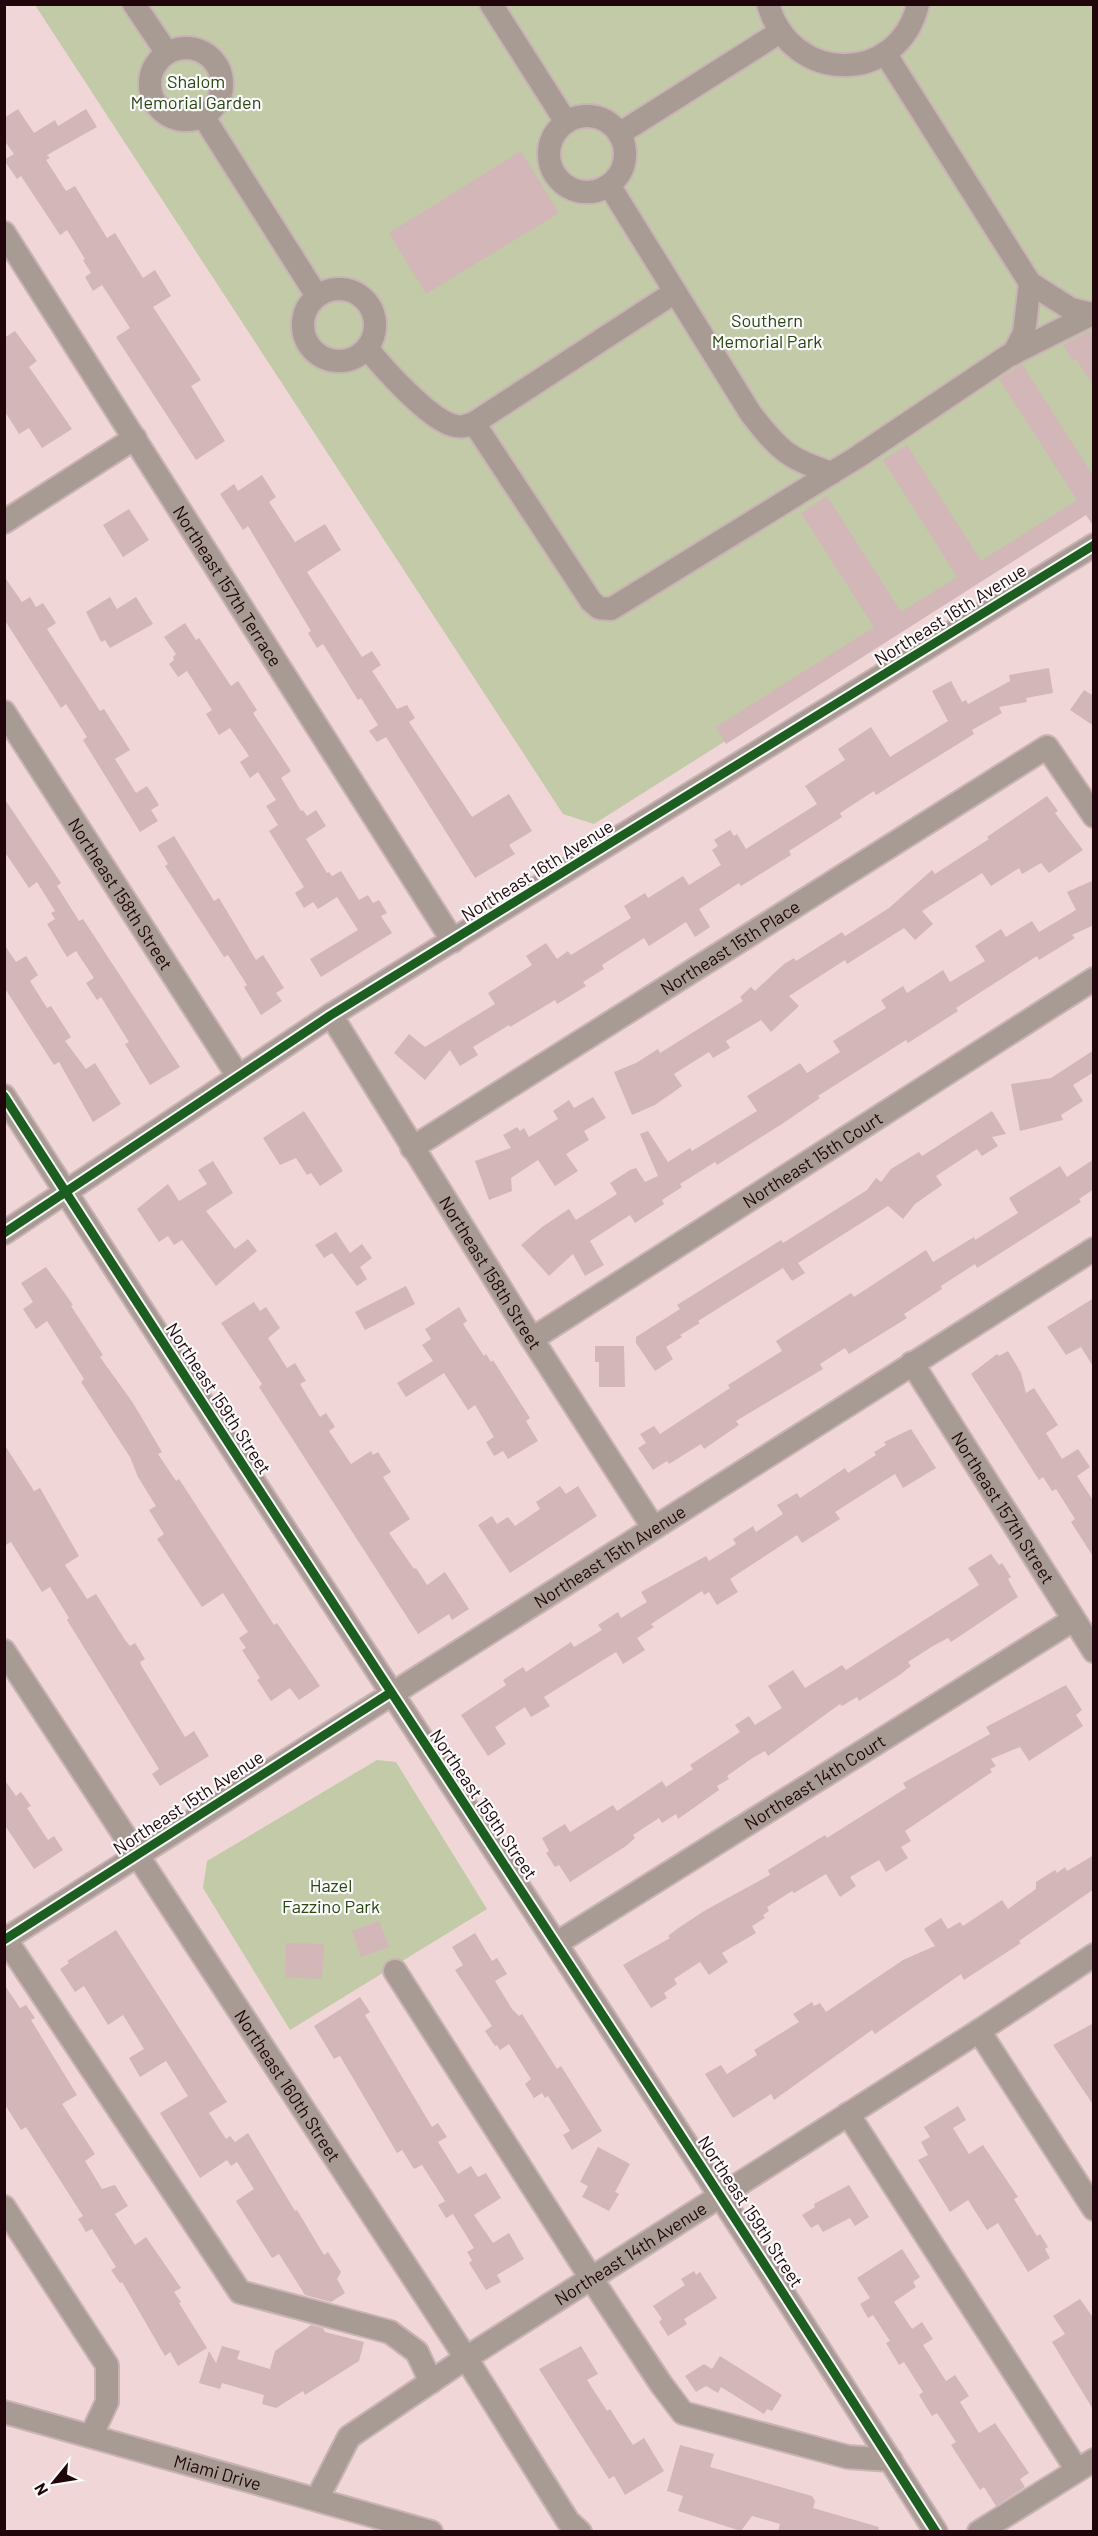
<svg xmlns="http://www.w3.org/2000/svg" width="1098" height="2536" viewBox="0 0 1098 2536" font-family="Barlow,sans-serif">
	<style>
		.green { fill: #c2caa8 }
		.building { fill: #d2b6b8 }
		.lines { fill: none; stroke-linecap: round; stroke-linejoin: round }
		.minor-casing { stroke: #c9b3b5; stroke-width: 26 }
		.minor { stroke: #a79b93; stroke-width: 22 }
		.cycleway-casing { stroke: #fafafa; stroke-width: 13 }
		.cycleway { stroke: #1b5e20; stroke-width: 9 }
		.labels { text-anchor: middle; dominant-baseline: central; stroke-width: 4.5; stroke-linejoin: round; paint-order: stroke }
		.park-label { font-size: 18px; fill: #2a4613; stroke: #fafafa }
		.street-label { font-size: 18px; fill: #20060a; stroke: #fafafa }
	</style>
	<rect width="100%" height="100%" fill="#f1d6d8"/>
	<g class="green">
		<polygon points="35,5 1093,5 1093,509 594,824 563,814"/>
		<polygon points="377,1760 396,1762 487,1909 290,2030 203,1888 207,1861"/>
	</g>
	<g class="building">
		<polygon points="18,109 34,133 55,120 58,126 86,109 97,127 47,155 50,158 46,160 66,191 75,186 107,238 115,233 143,278 155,270 171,296 153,307 201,380 191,386 225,441 196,460 116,337 130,328 102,285 93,291 85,277 91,273 83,260 85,259 67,230 60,235 21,176 17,179 4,160 14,154 4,140 4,118"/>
		<polygon points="521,151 559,213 426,294 389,233"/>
		<polygon points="15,331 37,361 29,367 72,429 42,448 29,428 19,434 4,410 4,338"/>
		<polygon points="1089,331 1094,338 1094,386 1076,359 1073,361 1063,345"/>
		<polygon points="1022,364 1094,477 1094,527 1086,515 726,744 716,727 874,627 801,513 827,496 901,612 957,577 883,460 907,445 981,561 1077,500 999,379"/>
		<polygon points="262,475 276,497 269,502 295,542 325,524 341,550 307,572 362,657 372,651 381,665 372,671 397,709 407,705 415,718 409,722 472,817 509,794 532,831 509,845 515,854 475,878 386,737 377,742 369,731 378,725 361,698 358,700 323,644 317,648 308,633 311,631 248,526 243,530 220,494 234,484 238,491"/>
		<polygon points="129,509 149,540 123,557 103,525"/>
		<polygon points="4,576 22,602 30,597 36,607 43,603 56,623 47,629 100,711 104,709 130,750 115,759 136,793 147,786 159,805 151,810 158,821 140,832 83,740 87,737 66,704 61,708 4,619"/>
		<polygon points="110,597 117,609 136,597 153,624 110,648 105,640 101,642 86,612"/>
		<polygon points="185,623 196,640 199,638 231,686 238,681 257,710 253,713 291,771 281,778 301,811 303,810 307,816 316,810 326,826 306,839 327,873 329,872 332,876 341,871 359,900 368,895 373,903 379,900 387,913 381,916 392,933 321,977 310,959 358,930 337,897 318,909 313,902 304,908 295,893 304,887 269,831 278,825 266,806 276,800 258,772 250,778 240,762 249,756 230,728 219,735 206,714 212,710 187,671 178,677 169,664 174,660 173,657 176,654 164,637"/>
		<polygon points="1049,668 1053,693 1026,698 1027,702 999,707 1002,713 972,730 974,734 876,795 874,791 840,813 842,817 789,851 791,855 741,886 739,883 699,909 710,927 695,937 686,922 649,946 644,938 602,965 604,969 583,982 586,986 557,1004 555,1000 510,1027 509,1025 473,1047 478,1055 460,1066 450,1050 425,1080 394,1053 409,1034 425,1047 495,1004 488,993 532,965 526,956 546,943 557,959 568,951 571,955 631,918 624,906 645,893 648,898 683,876 689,885 721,865 712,850 718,846 714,840 730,830 734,836 737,834 746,849 817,804 805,786 845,760 838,749 871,727 890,757 948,721 932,691 951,681 962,702 966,700 968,704 1010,681 1009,675"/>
		<polygon points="1084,690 1094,696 1094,726 1070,710"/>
		<polygon points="1047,796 1058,811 1055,813 1083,850 1049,873 1041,863 1022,874 1019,868 991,886 982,873 922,911 933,924 915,940 904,928 847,964 845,960 789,996 799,1006 771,1032 761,1020 726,1041 730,1048 713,1058 709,1052 674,1074 682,1086 655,1105 632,1115 614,1072 636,1063 658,1049 660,1053 743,1001 740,997 751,987 755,991 784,964 794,958 796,961 842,932 845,936 889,908 932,870 935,874 989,839 987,837"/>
		<polygon points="4,798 61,883 57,886 79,921 83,919 180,1067 150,1085 125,1044 129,1042 101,997 97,1000 86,983 94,978 76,951 67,957 47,924 55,919 51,913 55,911 37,882 29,888 4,851"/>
		<polygon points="174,836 214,901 219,898 256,960 263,955 284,988 276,993 282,1001 261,1015 244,987 247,985 228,955 224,957 165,866 168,864 157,846"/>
		<polygon points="1094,880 1094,925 1072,935 1075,938 1039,960 1037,956 956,1008 958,1011 908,1043 906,1040 818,1096 820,1098 782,1124 717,1165 715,1162 680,1184 682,1187 662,1200 664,1204 635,1223 630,1215 590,1241 604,1265 585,1276 573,1254 549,1276 521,1245 542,1227 569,1209 576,1220 617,1194 610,1183 630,1170 636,1168 645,1182 658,1176 640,1134 648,1131 668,1162 690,1148 692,1151 757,1111 747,1096 800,1063 807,1073 840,1052 833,1041 886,1008 881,1000 903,986 907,993 943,970 950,982 985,961 975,946 1001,929 1006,937 1032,921 1039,932 1076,910 1067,892"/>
		<polygon points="4,944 16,962 26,956 38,975 30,981 47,1008 51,1006 71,1037 65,1041 86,1069 95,1063 121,1104 93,1122 59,1062 54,1065 4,987"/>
		<polygon points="1094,1050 1094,1072 1073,1085 1083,1101 1061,1115 1063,1120 1020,1131 1011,1084 1051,1078"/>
		<polygon points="593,1097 606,1118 584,1131 589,1140 566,1154 578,1171 555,1186 538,1160 511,1178 512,1191 489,1200 475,1161 511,1148 503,1135 517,1127 520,1131 524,1128 529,1137 558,1119 553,1111 569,1100 574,1108"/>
		<polygon points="304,1111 343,1171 320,1186 311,1173 307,1175 296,1158 280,1165 263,1138"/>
		<polygon points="992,1111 1006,1134 992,1137 998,1146 982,1156 977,1149 936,1176 942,1185 915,1204 903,1219 888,1206 798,1263 805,1273 792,1281 783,1268 698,1321 700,1323 680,1335 682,1337 666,1347 673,1359 655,1371 636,1343 636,1337 680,1309 677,1305 781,1240 783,1243 818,1221 867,1190 876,1178 881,1182 891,1169 919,1152 922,1156"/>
		<polygon points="1094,1159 1094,1189 1079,1199 1081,1202 977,1268 975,1264 941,1286 942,1289 904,1314 907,1318 849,1354 845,1348 820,1364 823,1369 736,1421 739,1425 704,1449 701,1444 669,1464 667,1461 653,1470 638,1448 646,1443 640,1434 654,1426 660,1434 730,1388 728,1385 782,1351 776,1341 851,1293 854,1297 926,1250 933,1262 974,1237 975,1240 1018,1213 1009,1198 1060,1166 1067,1177"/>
		<polygon points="213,1161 233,1193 206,1211 235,1249 248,1239 257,1251 216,1286 182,1240 174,1245 168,1236 159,1242 137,1209 168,1184 179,1201 207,1184 198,1170"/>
		<polygon points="336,1232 350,1253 362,1244 372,1258 360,1267 367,1279 357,1286 332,1253 324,1258 315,1245"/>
		<polygon points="46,1267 73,1305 71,1306 103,1355 100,1357 133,1403 162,1452 158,1454 176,1481 179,1479 274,1625 277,1623 320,1686 299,1700 290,1688 271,1701 257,1680 260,1678 242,1650 246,1648 239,1638 248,1632 223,1593 202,1607 157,1539 164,1534 149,1510 156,1506 138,1477 130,1457 81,1382 84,1379 47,1321 36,1329 23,1309 33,1302 21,1283"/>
		<polygon points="406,1286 415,1304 365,1330 355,1312"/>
		<polygon points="1094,1298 1094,1368 1081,1347 1066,1355 1047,1327"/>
		<polygon points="254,1302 260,1311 266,1307 280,1328 268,1338 287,1368 295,1363 306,1381 300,1384 320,1417 326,1413 335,1427 329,1431 351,1464 371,1451 373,1455 378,1452 391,1472 383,1477 410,1519 389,1533 414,1569 416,1568 427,1585 445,1572 469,1609 452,1620 449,1614 418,1634 259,1387 262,1384 221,1323"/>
		<polygon points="459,1307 467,1321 463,1324 484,1356 486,1354 491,1362 493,1360 530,1418 526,1421 538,1441 508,1459 503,1451 494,1456 486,1442 494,1437 475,1405 468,1410 444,1373 406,1397 397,1383 433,1361 422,1345 431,1339 425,1329"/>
		<polygon points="595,1346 624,1346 625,1387 599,1387 599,1362 595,1362"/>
		<polygon points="1008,1351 1021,1373 1026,1393 1034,1388 1058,1425 1046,1433 1062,1459 1078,1449 1090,1467 1077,1476 1094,1502 1094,1558 1071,1522 1075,1519 1056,1489 1052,1491 1043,1477 1039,1480 971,1374 997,1354 999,1356"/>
		<polygon points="911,1429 936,1468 903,1488 895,1474 835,1512 840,1519 802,1543 797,1535 730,1579 738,1592 717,1605 709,1592 704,1595 702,1591 651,1624 654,1627 637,1638 645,1650 623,1664 616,1652 544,1697 550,1706 531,1717 525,1707 495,1727 506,1744 488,1756 461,1715 506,1685 503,1680 523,1667 526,1672 571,1642 574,1647 602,1630 598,1625 618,1612 621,1618 647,1602 641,1592 706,1556 709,1561 736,1544 733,1539 753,1526 756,1532 783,1514 777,1505 797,1493 800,1498 845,1468 848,1473 876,1455 874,1452 886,1445 884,1442"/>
		<polygon points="4,1444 34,1491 40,1488 79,1556 65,1565 87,1599 96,1594 125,1640 130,1646 135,1643 145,1659 140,1662 141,1665 185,1737 194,1731 209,1756 160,1786 152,1774 159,1769 67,1620 69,1618 50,1587 42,1592 11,1542 4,1546"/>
		<polygon points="560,1486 566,1494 578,1486 597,1516 510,1573 478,1525 492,1516 497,1524 508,1517 515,1526 540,1509 536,1502"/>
		<polygon points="991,1554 999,1565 1002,1563 1011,1577 1008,1579 1018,1597 951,1642 948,1638 933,1646 908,1662 911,1666 901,1674 870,1694 859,1701 857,1697 842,1706 840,1704 768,1756 765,1751 751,1759 727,1776 729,1779 717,1786 719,1790 678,1819 676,1814 662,1823 659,1818 633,1835 635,1838 626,1846 570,1882 559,1865 555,1867 546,1853 549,1851 542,1838 565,1824 570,1832 613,1805 617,1811 662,1781 666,1787 693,1769 690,1765 740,1732 735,1725 749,1716 755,1725 782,1708 768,1686 793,1670 805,1688 842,1665 846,1670 979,1585 968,1568"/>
		<polygon points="1066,1685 1082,1710 1076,1715 1083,1726 1029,1761 1020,1747 991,1759 996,1766 990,1769 992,1772 905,1831 911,1841 901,1847 908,1858 886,1872 879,1860 850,1877 856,1886 840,1897 826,1874 794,1893 792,1891 767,1907 769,1911 763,1915 765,1918 752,1926 756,1933 722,1953 728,1962 709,1975 700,1962 674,1979 677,1984 664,1993 667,1998 651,2008 623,1965 670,1938 668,1936 677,1929 704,1911 770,1875 768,1870 825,1835 827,1838 906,1788 903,1783 990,1734 986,1727"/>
		<polygon points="4,1779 16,1796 21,1792 31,1806 27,1808 48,1840 54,1836 63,1850 34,1869 4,1824"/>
		<polygon points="1094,1855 1094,1889 1019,1941 1021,1943 964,1980 961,1974 875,2034 872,2030 774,2100 771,2094 733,2118 705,2074 721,2065 727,2074 757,2055 754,2050 799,2022 793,2014 812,2002 814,2006 820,2003 826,2012 903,1960 935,1946 924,1929 941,1918 948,1929 960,1922 963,1926 1002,1900 1008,1909 1036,1889 1036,1882 1055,1870 1057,1873 1065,1867 1067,1871"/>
		<polygon points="379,1921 389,1947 361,1957 352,1931"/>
		<polygon points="116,1930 227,2102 209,2113 226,2139 230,2136 235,2142 248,2133 295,2211 297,2210 324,2255 328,2252 341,2272 337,2279 345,2293 331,2302 305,2295 279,2254 272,2258 236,2201 254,2189 237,2162 231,2166 227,2160 200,2178 160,2113 188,2096 166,2061 140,2077 129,2058 144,2049 123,2015 108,2025 84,1986 75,1992 60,1969 69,1963 67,1961"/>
		<polygon points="475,1933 492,1961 497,1958 507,1974 495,1981 512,2009 519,2016 522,2014 557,2069 561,2066 602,2131 572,2150 563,2135 570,2131 548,2096 545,2098 542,2093 534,2098 525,2084 531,2079 509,2044 500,2050 497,2045 495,2046 485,2031 492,2026 455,1970 463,1965 452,1947"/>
		<polygon points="286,1943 324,1944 322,1979 285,1977"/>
		<polygon points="4,1984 20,2008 26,2005 35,2018 31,2020 77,2095 62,2104 95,2154 85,2161 102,2189 115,2185 128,2206 115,2214 135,2245 146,2237 181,2288 174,2292 181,2302 179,2303 207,2348 178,2366 170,2352 165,2356 122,2282 120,2283 111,2270 116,2267 92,2229 86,2232 78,2219 83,2216 26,2127 21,2130 4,2103"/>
		<polygon points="360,1997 370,2012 365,2015 432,2127 438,2123 447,2137 438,2142 458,2174 471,2166 478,2177 486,2173 501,2198 474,2215 493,2243 509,2233 524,2259 497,2275 501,2282 486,2290 469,2263 472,2260 467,2252 474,2248 453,2214 446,2218 438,2205 445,2201 422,2165 414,2169 402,2150 397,2153 340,2056 334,2059 314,2026"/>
		<polygon points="1094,2023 1094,2106 1053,2045"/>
		<polygon points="958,2106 966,2120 953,2128 969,2154 983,2145 1018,2197 1014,2199 1037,2236 1040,2234 1048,2247 1045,2249 1050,2258 1028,2272 998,2223 987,2230 968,2200 950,2212 918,2160 928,2155 921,2142 930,2137 924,2127"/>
		<polygon points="598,2147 630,2164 615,2192 619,2194 609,2211 582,2197 588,2186 580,2182"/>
		<polygon points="849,2185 869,2217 855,2226 850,2218 823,2232 818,2224 811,2228 802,2215 815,2207 814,2204"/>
		<polygon points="902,2249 920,2277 913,2282 916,2287 894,2302 912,2329 922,2322 933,2339 923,2345 946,2381 955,2375 969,2396 960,2402 979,2433 995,2423 1029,2473 1020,2479 1025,2487 996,2506 984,2487 980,2490 951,2445 956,2442 937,2413 932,2416 925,2405 919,2395 923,2392 904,2362 899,2365 886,2343 890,2341 873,2315 868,2318 860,2304 870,2298 857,2278"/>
		<polygon points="694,2271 696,2275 700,2272 717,2298 684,2319 687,2324 668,2336 659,2322 662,2319 653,2306 685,2285 681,2279"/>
		<polygon points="1080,2299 1094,2319 1094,2411 1052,2342 1065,2334 1053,2316"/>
		<polygon points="311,2325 323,2328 325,2332 364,2342 359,2361 305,2395 303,2391 276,2408 262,2404 264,2395 222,2383 220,2389 199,2383 209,2351 216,2363 222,2346 240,2351 237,2359 270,2369 275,2351"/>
		<polygon points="581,2346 598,2374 587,2380 607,2411 610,2409 633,2445 644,2438 664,2471 625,2495 614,2476 609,2479 539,2369"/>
		<polygon points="720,2356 782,2395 772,2411 767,2409 764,2414 721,2387 718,2393 706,2386 696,2392 685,2376 704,2364 712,2369"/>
		<polygon points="680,2445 714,2454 710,2467 812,2496 815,2501 813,2508 879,2527 878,2532 778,2532 780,2524 752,2516 741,2531 678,2511 683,2496 667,2491"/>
	</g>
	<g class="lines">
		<defs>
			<g id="minor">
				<polyline points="134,4 167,53"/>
				<polyline points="491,4 566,122"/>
				<path d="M768 4C790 84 898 87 918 4"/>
				<circle cx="186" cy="84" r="36"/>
				<polyline points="885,53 1030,283 1024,333 1013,354"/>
				<circle cx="587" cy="154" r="38"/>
				<polyline points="203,116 317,296"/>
				<polyline points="619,134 780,32"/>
				<path d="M609 185 751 414C779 450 788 459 832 473"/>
				<path id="s1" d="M4 233 453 941"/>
				<polyline points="1030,283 1071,309 1092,314"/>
				<circle cx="339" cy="325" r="36"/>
				<path d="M367 348C383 368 428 418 452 425 461 428 466 426 474 423L591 601 599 608 611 609 859 456 1008 356 1094 313"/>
				<polyline points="474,423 675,292"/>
				<polyline points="4,522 135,438"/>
				<path id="s2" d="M4 712 238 1076"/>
				<path id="s3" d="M331 1015 532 1339 653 1527"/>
				<path d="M4 1096C312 1577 630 2050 936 2532"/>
				<path id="s4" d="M412 1148 1047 747 1094 816"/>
				<polyline points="4,1233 331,1015 1094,545"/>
				<path id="s5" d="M532 1339 1094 979"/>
				<path id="s6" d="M912 1363 1094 1651"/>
				<path id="s7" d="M4 1651 466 2358 568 2521 580 2532"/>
				<polyline points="4,1937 240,2292 390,2332 417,2352 431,2382"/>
				<path id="s8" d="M4 1940 1094 1249"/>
				<path id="s9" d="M557 1943 1073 1620"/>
				<polyline points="395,1971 591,2278 661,2384 683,2413 848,2457 891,2460"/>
				<polyline points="979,2031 1094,2209"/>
				<polyline points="848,2114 1077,2470"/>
				<polyline points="4,2207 107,2365 107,2402 91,2436"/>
				<path id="s10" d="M4 2412 431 2532"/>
				<path id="s11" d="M317 2499 349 2437 466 2358 979 2031 1094 1955"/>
				<polyline points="979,2532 1094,2460"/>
			</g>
		</defs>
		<use href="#minor" class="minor-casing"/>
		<use href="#minor" class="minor"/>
		<defs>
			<g id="cycleway">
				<path d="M4 1096C312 1577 630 2050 936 2532"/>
				<polyline points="4,1233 331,1015 1094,545"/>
				<polyline points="4,1940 390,1693"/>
			</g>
		</defs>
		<use href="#cycleway" class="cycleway-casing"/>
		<use href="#cycleway" class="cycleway"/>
	</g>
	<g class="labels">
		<g class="park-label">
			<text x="196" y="81">Shalom<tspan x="196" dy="21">Memorial Garden</tspan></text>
			<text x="767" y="320">Southern<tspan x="767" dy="21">Memorial Park</tspan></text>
			<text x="331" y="1885">Hazel<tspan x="331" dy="21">Fazzino Park</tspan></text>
		</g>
		<g class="street-label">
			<text stroke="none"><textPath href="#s1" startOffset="418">Northeast 157th Terrace</textPath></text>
			<text transform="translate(950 614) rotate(-32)">Northeast 16th Avenue</text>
			<text transform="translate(537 870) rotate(-32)">Northeast 16th Avenue</text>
			<text stroke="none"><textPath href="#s2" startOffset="216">Northeast 158th Street</textPath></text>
			<text stroke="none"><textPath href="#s4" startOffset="376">Northeast 15th Place</textPath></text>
			<text stroke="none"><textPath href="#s5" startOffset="333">Northeast 15th Court</textPath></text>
			<text stroke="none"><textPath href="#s3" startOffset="303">Northeast 158th Street</textPath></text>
			<text transform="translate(219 1398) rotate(57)">Northeast 159th Street</text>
			<text stroke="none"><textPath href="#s6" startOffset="171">Northeast 157th Street</textPath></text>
			<text stroke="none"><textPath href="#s8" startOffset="717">Northeast 15th Avenue</textPath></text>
			<text stroke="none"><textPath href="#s9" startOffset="304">Northeast 14th Court</textPath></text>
			<text transform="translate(188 1802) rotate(-33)">Northeast 15th Avenue</text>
			<text transform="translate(484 1804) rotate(56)">Northeast 159th Street</text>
			<text stroke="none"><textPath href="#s7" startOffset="519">Northeast 160th Street</textPath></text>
			<text transform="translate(751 2211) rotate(57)">Northeast 159th Street</text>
			<text stroke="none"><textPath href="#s11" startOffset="406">Northeast 14th Avenue</textPath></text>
			<text stroke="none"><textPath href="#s10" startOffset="222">Miami Drive</textPath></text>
		</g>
	</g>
	<rect width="1098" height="2536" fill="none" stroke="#20060a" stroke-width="12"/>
	<g transform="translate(54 2482) rotate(240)" stroke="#fafafa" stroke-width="4.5" paint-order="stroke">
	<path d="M0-4.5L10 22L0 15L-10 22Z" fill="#20060a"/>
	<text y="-9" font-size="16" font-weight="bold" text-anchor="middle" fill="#20060a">N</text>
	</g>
</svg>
